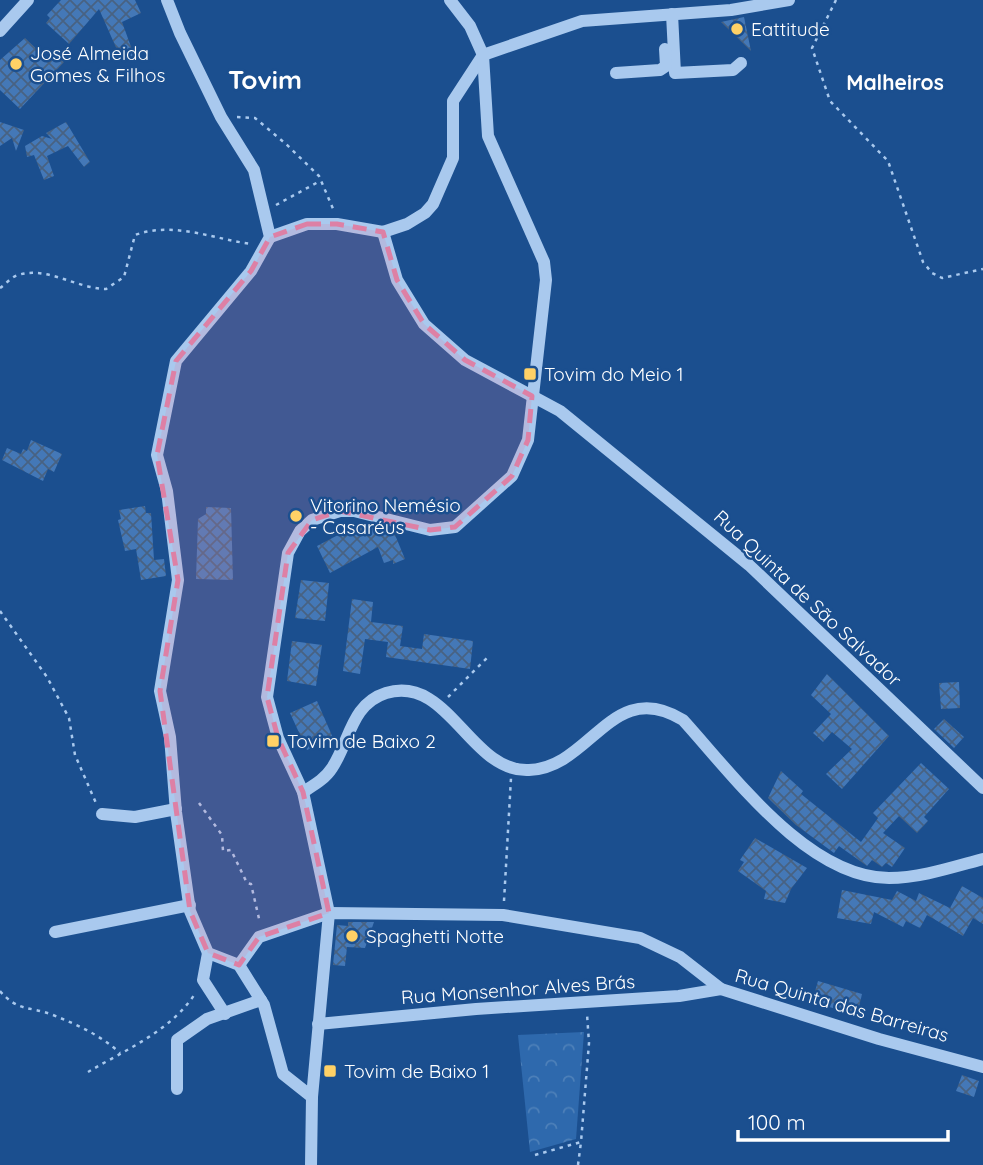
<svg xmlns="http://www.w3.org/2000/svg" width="983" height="1165" viewBox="0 0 983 1165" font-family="Quicksand,sans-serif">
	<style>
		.forest { fill: url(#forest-crowns) }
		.building { fill: url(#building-cross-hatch) }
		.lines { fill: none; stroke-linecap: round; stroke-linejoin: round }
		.path { stroke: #a9c9ee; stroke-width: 2.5; stroke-dasharray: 3.5 5; stroke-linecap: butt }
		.minor { stroke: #a9c9ee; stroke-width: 12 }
		.marked { fill: #dd80a5; fill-opacity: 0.2; stroke: #dd80a5; stroke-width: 5; stroke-dasharray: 14 9; stroke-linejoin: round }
		.poi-dot { fill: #ffd166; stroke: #1b4f8f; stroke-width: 2.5 }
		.labels { text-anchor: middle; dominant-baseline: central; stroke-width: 5; stroke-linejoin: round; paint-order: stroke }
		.poi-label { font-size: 19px; fill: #fff; stroke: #1b4f8f; text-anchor: start }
		.street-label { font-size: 19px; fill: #fff; stroke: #1b4f8f }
		.neighbourhood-label { font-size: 21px; font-weight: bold; fill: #fff; stroke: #1b4f8f }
		.district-label { font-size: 26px; font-weight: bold; fill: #fff; stroke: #1b4f8f }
	</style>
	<defs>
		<pattern id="forest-crowns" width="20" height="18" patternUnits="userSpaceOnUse" patternTransform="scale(1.75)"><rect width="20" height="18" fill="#2e69ad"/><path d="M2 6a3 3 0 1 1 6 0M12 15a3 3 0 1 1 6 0" fill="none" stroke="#4d80b9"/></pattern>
		<pattern id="building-cross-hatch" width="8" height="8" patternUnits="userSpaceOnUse" patternTransform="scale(1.75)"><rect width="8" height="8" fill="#4478b7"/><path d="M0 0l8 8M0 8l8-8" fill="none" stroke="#486282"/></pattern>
	</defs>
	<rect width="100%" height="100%" fill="#1b4f8f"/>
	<polygon class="forest" points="584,1032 576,1139 530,1152 518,1035"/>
	<g class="building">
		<polygon points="61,0 135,0 141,13 122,22 134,55 122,61 99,9 69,44 46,23 50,18 47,15"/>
		<polygon points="744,17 751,51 721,22"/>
		<polygon points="25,38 48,60 54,53 64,62 20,109 0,90 0,60"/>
		<polygon points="0,122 24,130 16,151 12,138 0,146"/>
		<polygon points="66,122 90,162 84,167 68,146 47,156 54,176 44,180 34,155 27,157 25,146 42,136 52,139 46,133"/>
		<polygon points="31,440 62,454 54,472 48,469 43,481 2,460 7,448 21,454 23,449 27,451"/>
		<polygon points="145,506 146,513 151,513 154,560 164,559 166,576 141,580 136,549 125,551 118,520 121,519 119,510"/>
		<polygon points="206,507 231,508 233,580 196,579 198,519 206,514"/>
		<polygon points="361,523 393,530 405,559 393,564 393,560 384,563 378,547 330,573 317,546"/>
		<polygon points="301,580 329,583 325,621 295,618"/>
		<polygon points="352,599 373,602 371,622 403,626 400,646 422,649 424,634 473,641 470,669 386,657 388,642 365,639 360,674 343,671"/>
		<polygon points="292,641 322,645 316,686 287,681"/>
		<polygon points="827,674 889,736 842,789 826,774 852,749 832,732 823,742 813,733 831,714 811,695"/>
		<polygon points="959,682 960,708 941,709 939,683"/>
		<polygon points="317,701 333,738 307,750 290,713"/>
		<polygon points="944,719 964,737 954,748 934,729"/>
		<polygon points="921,763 949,789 924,817 928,821 917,833 899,816 883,833 905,848 892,867 886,863 882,867 872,860 867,866 839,846 834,853 796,825 768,798 781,771 803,791 801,794 861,842 878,818 873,813"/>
		<polygon points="755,838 807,868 791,889 785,903 764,899 766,891 738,871 744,862 740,860"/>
		<polygon points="962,886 983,898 983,924 973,918 963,936 927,915 920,928 906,921 903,927 874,912 871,924 837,918 842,890 892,900 897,891 916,901 919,893 950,908"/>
		<polygon points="348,922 374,922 365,948 347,947 345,966 333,965 337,925 348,926"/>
		<polygon points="818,981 862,994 857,1015 812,1002"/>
		<polygon points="962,1075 979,1081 974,1097 956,1091"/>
	</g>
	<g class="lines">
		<g class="path">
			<polyline points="836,0 812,48 830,101 888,161 923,262 932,273 942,278 983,269"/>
			<polyline points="237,117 255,118 286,144 319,176 334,211"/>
			<polyline points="276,205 320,181"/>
			<path d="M0 288C6 284 11 277 18 275 47 266 75 288 106 289L124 277 135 235C173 221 214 239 251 244"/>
			<polyline points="0,611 47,677 69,718 75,755 96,803"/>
			<polyline points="448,697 488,657"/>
			<polyline points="199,803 222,835 223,851 231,850 247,883 251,884 260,923"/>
			<polyline points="504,901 511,778"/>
			<path d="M0 991C18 1012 30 1006 53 1015 78 1025 100 1035 120 1053"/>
			<path d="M88 1072C125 1050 173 1030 196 992"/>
			<polyline points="535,1155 581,1142 589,1043 587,1014"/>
			<polyline points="578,1165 581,1142"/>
		</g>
		<g class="minor">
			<polyline points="167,0 180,33 221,117 254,170 270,237 251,271 176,361 157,455 167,491 178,580 160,691 170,737 176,812 190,911 208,953 239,965 264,1005 283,1074 312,1097"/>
			<polyline points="672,14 675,73 733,70 741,63"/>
			<polyline points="0,31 28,0"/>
			<polyline points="483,55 582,21 731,10 789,0"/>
			<polyline points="616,73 660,70 666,66 665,49"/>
			<polyline points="383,232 397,280 424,324 465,360 560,411 749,565 983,788"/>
			<polyline points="270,237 307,224 337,224 383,232 407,224 425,213 433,204 453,158 453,101 483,55"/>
			<path d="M303 792C314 785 325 779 332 768 350 741 351 704 386 693 449 674 470 773 529 770 591 768 612 676 683 720 733 775 808 878 889 878 920 878 953 867 983 859"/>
			<polyline points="102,814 135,817 176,809"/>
			<polyline points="55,932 190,905"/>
			<polyline points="208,953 203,980 225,1014"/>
			<polyline points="239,965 259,937 329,913 503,915 640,938 680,957 721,989 879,1039 983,1067"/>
			<polyline points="318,1024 476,1009 679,996 721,989"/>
			<polyline points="177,1089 177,1040 207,1019 261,1000"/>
			<polyline points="311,1165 312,1097 329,913 303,792 278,738 267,697 288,553 300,531 312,520 340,511 354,511 430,530 455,527 512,476 528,440 546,280 544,262 488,136 483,55 470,26 450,0"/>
		</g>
	</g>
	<path class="marked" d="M307 224H337L383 232 397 280 424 324 465 360 532 396 528 440 512 476 455 527 430 530 340 511 312 520 288 553 267 697 278 738 303 792 329 913 259 937 239 965 208 953 190 911 160 691 178 580 157 455 176 361 251 271 270 237Z"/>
	<g class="poi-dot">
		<circle cx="737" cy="29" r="7"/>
		<circle cx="16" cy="64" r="7"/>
		<rect x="523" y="367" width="14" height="14" rx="3.5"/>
		<circle cx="296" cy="516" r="7"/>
		<rect x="266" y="734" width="14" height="14" rx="3.5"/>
		<circle cx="352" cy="936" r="7"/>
		<rect x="323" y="1064" width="14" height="14" rx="3.5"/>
	</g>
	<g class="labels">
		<g class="poi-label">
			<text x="751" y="29">Eattitude</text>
			<text x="30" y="53">José Almeida<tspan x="30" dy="22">Gomes &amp; Filhos</tspan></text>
			<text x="544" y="374">Tovim do Meio 1</text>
			<text x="310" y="505">Vitorino Nemésio<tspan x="310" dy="22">- Casaréus</tspan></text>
			<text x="287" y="741">Tovim de Baixo 2</text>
			<text x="366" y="936">Spaghetti Notte</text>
			<text x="344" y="1071">Tovim de Baixo 1</text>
		</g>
		<g class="street-label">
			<text transform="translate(808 598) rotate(43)">Rua Quinta de São Salvador</text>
			<text transform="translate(518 989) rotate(-4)">Rua Monsenhor Alves Brás</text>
			<text transform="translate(842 1005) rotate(16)">Rua Quinta das Barreiras</text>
		</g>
		<g class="neighbourhood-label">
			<text x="895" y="82">Malheiros</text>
		</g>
		<g class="district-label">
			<text x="265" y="79">Tovim</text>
		</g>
	</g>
	<path d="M738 1130v10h210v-10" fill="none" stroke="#ffffff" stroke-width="3.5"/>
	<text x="748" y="1130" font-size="21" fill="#ffffff" stroke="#1b4f8f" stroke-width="5" paint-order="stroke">100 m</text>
</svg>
